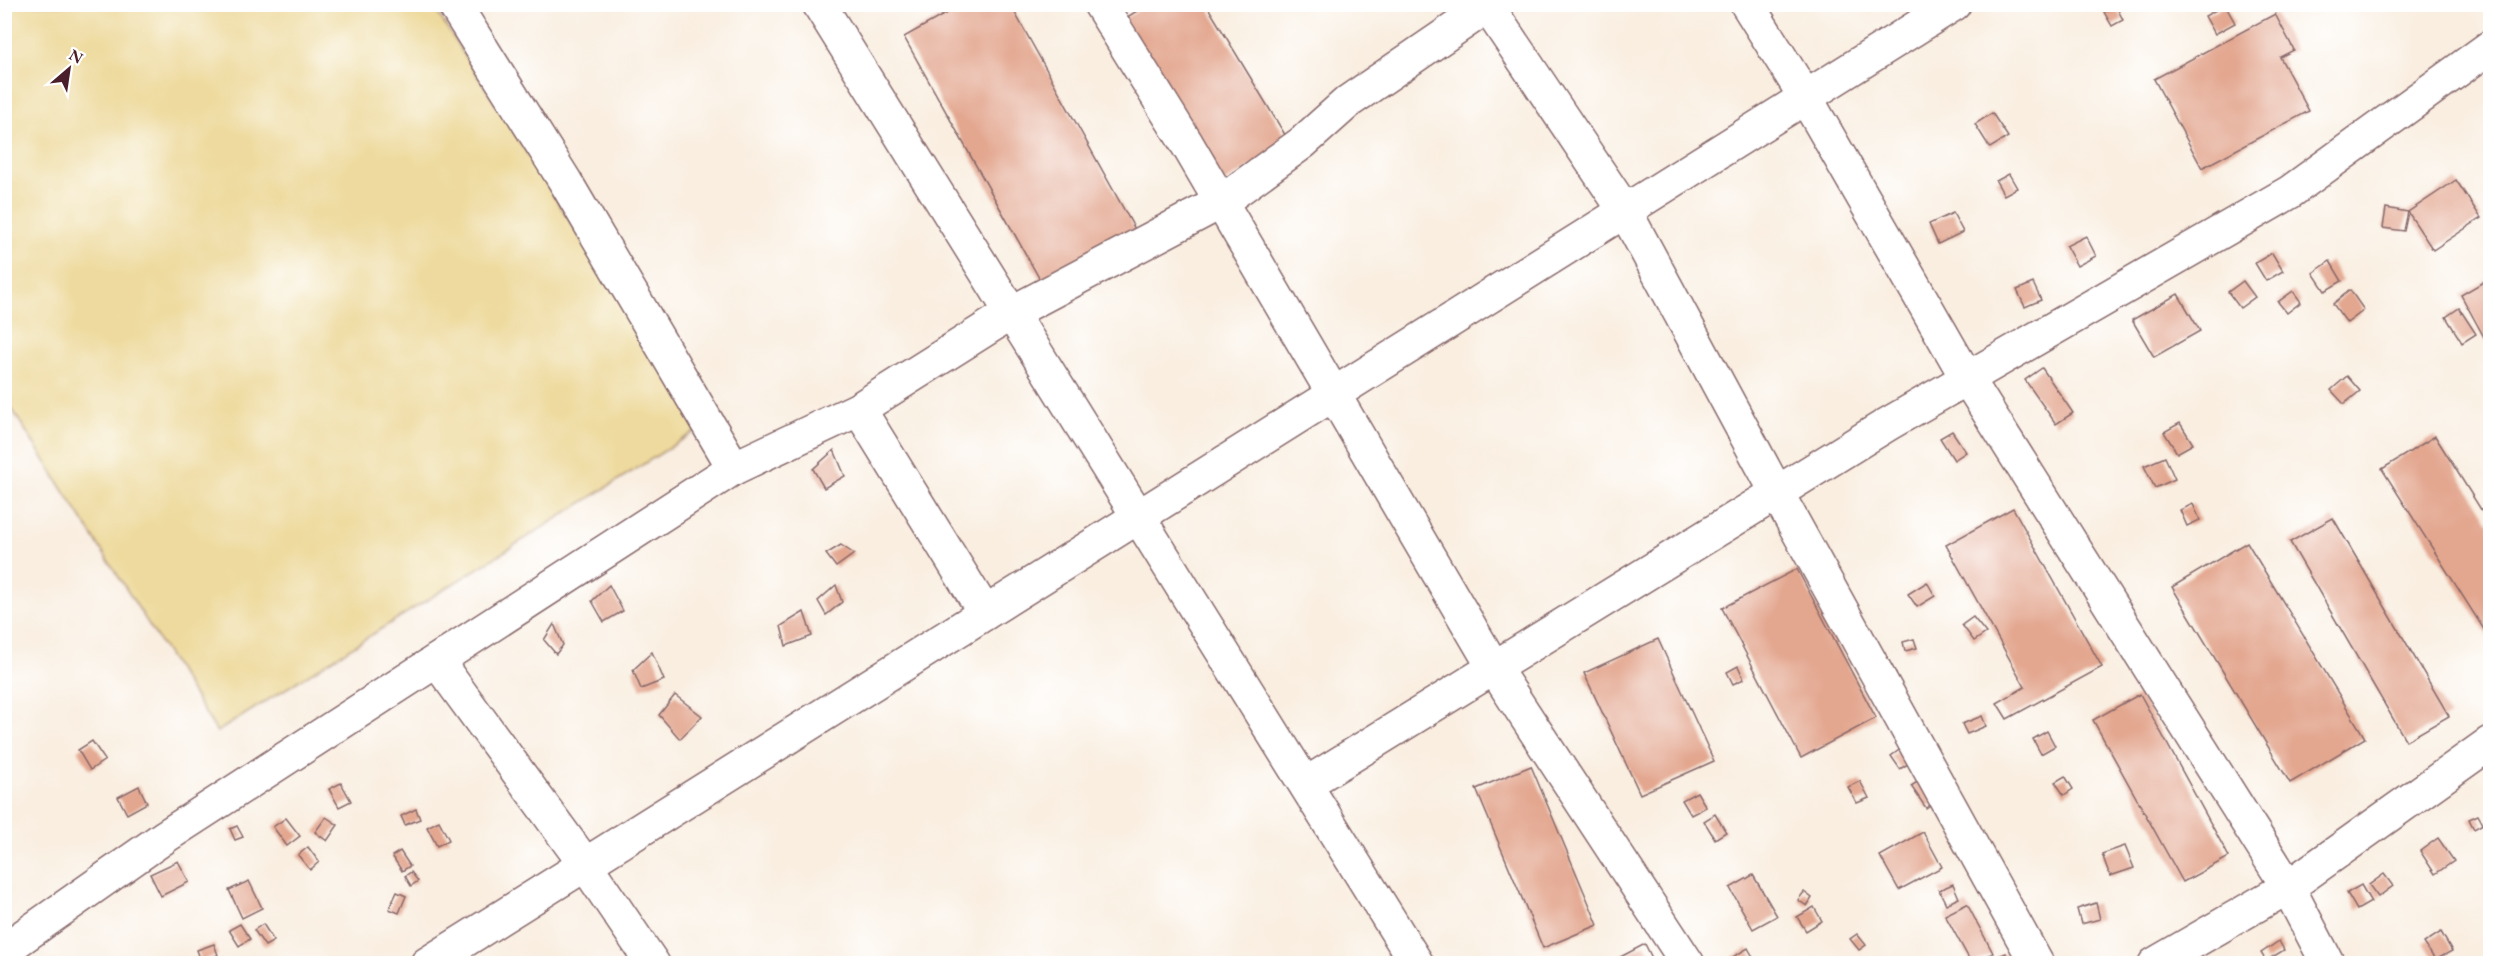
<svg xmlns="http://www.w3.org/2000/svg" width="2495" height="968" viewBox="0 0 2495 968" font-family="'EB Garamond',serif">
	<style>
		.sand { fill: #eeda9e; stroke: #9c7c64; stroke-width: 1.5 }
		.building { fill: #e3a68e }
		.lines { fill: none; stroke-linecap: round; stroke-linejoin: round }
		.minor-casing { stroke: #87676a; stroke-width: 36 }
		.minor { stroke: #fff; stroke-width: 33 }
	</style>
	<rect width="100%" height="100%" fill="#fff"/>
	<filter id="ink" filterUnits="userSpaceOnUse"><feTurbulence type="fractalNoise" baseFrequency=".0167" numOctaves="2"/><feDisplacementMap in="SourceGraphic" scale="12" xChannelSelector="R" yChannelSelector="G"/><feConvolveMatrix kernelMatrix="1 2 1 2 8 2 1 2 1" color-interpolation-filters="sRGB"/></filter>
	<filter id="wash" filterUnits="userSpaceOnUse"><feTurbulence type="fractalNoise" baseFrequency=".008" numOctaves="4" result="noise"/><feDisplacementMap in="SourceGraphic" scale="24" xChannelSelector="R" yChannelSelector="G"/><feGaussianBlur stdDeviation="1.35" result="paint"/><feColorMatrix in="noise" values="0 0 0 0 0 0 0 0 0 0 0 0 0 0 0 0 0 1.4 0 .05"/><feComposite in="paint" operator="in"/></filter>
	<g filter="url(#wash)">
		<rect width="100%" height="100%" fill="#f9eee0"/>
		<polygon class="sand" points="432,4 701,428 217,732 5,398 5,5"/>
		<g id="blocks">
			<g class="building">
				<polygon points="963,4 1010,4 1137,233 1043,285 904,37"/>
				<polygon points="1148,4 1206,4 1290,143 1223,183 1124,19"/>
				<polygon points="2225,5 2235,23 2215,34 2205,16"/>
				<polygon points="2116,6 2123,20 2112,26 2104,12"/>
				<polygon points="2275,14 2294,50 2280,57 2309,111 2202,168 2154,79"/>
				<polygon points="1992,113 2008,137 1990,148 1975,124"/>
				<polygon points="2009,174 2017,188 2004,195 1996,181"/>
				<polygon points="2456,180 2481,218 2433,250 2408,212"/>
				<polygon points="2386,208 2408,212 2404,231 2383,228"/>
				<polygon points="1953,213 1963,232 1938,244 1929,224"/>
				<polygon points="2086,236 2096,256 2077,266 2066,246"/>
				<polygon points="2272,253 2283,271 2266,281 2255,263"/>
				<polygon points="2330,261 2342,281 2325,291 2313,273"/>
				<polygon points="2490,278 2490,348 2461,295"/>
				<polygon points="2243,281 2255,297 2240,308 2228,292"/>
				<polygon points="2033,283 2041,300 2025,307 2017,290"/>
				<polygon points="2350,290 2364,310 2347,323 2333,304"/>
				<polygon points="2293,291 2301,302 2287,313 2278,302"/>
				<polygon points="2178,294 2200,331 2154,357 2132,320"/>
				<polygon points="2459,308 2476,334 2462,343 2446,317"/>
				<polygon points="2042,368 2073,413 2056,424 2025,380"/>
				<polygon points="2347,376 2360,391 2344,404 2331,390"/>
				<polygon points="2180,423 2193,444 2177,453 2164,432"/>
				<polygon points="1952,431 1966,452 1954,460 1940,438"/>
				<polygon points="2435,436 2490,524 2490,639 2382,469"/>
				<polygon points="834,450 845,476 824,488 813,469"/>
				<polygon points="2165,457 2175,479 2155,488 2144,466"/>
				<polygon points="2193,504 2200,520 2187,526 2180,510"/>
				<polygon points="2013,508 2102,667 2007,719 1997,703 2025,687 1946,545"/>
				<polygon points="2333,518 2449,716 2406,741 2290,542"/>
				<polygon points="2247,542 2365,738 2290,783 2172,587"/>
				<polygon points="841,545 854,554 836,567 826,554"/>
				<polygon points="1797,569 1876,718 1801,758 1722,608"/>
				<polygon points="1927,582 1935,596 1917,607 1908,594"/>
				<polygon points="609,585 623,611 604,622 592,601"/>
				<polygon points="836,585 842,602 826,615 818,601"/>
				<polygon points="804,612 812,636 786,646 781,626"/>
				<polygon points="1973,617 1986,633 1974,641 1962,625"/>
				<polygon points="554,624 563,645 556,654 544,640"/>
				<polygon points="1658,639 1714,761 1640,794 1584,673"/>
				<polygon points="1914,639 1917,648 1905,651 1903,642"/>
				<polygon points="652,652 664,680 641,689 633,670"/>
				<polygon points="1738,666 1744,679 1733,684 1727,672"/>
				<polygon points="2140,694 2229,857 2183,882 2093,720"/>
				<polygon points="675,695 702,716 680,739 659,715"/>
				<polygon points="1982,716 1986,726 1967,734 1962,724"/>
				<polygon points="2047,731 2055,746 2041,754 2033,739"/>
				<polygon points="92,741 105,760 90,770 78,750"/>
				<polygon points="1902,748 1911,762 1900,769 1891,756"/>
				<polygon points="1531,766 1598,925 1543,948 1476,789"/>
				<polygon points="2065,776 2073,789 2064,795 2055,782"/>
				<polygon points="1922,779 1937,800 1926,808 1911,786"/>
				<polygon points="1860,781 1869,798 1857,803 1848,787"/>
				<polygon points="341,783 351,801 339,807 329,789"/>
				<polygon points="139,786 147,803 127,814 118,797"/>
				<polygon points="1697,792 1706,807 1691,815 1682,800"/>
				<polygon points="416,809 420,819 405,825 401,816"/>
				<polygon points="1715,814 1726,832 1715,839 1704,821"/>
				<polygon points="2478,815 2483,824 2474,829 2469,819"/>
				<polygon points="326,817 338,825 327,841 315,832"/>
				<polygon points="286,818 300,836 287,846 273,827"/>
				<polygon points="439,821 449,840 437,846 427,827"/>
				<polygon points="237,826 243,837 235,840 230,829"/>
				<polygon points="1923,832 1942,867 1899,890 1880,856"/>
				<polygon points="2438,838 2454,861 2435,874 2420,851"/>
				<polygon points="2125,846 2134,868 2110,876 2102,854"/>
				<polygon points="308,847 319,862 310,870 298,855"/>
				<polygon points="400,851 410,866 402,871 392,856"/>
				<polygon points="178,861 189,882 161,896 150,874"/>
				<polygon points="411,872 418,881 411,886 405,876"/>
				<polygon points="2384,874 2393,886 2378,897 2369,885"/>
				<polygon points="1753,875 1777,916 1753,929 1730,888"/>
				<polygon points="249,881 262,908 242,918 229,890"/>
				<polygon points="1953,884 1959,898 1946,904 1939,890"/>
				<polygon points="2361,885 2371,902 2357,910 2347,893"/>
				<polygon points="397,892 406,896 399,913 389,909"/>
				<polygon points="1804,892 1812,898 1807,906 1798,900"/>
				<polygon points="2096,903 2100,919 2081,924 2077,909"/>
				<polygon points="1967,904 1993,953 1972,964 1945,915"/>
				<polygon points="1814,907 1822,921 1806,931 1797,917"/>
				<polygon points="240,924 250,939 239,946 229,930"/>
				<polygon points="263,924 274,941 265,946 254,930"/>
				<polygon points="2441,932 2452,951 2435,960 2424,943"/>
				<polygon points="1857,934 1866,945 1859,950 1850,939"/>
				<polygon points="2279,941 2284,950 2266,961 2261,953"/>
				<polygon points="214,944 218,955 201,961 197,950"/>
				<polygon points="1645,944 1655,964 1607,964"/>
				<polygon points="1748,948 1757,964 1728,964 1726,961"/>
				<polygon points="2006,953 2010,964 1993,964 1991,959"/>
			</g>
		</g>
	</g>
	<g filter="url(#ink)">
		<use href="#blocks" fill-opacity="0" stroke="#87676a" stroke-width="1.5"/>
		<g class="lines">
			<defs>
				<g id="minor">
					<polyline points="454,4 565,181 734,468"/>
					<polyline points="819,4 1417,964"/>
					<polyline points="1100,4 1187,144 1494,668 1688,964"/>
					<polyline points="1486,4 1625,211 1777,493 2037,964"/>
					<polyline points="1747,4 1806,98 1967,378 2288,887 2328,964"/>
					<polyline points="859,409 985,613"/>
					<polyline points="437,661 585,864 653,964"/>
					<polyline points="1306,784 1888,424 2290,192 2490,47"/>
					<polyline points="4,950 166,836 734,468 859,409 1011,313 1221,202 1302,143 1349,101 1491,4"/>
					<polyline points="427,964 1954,4"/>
					<polyline points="2155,964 2288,887 2490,743"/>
				</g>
			</defs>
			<use href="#minor" class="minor-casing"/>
			<use href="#minor" class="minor"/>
		</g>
	</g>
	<rect width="2495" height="968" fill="none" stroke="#fff" stroke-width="24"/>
	<g transform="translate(69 69) rotate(29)" stroke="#ffffff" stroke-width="4.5" paint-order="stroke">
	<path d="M0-4.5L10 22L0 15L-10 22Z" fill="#4a1f2b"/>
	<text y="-9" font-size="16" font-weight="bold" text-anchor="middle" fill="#4a1f2b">N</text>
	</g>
</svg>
